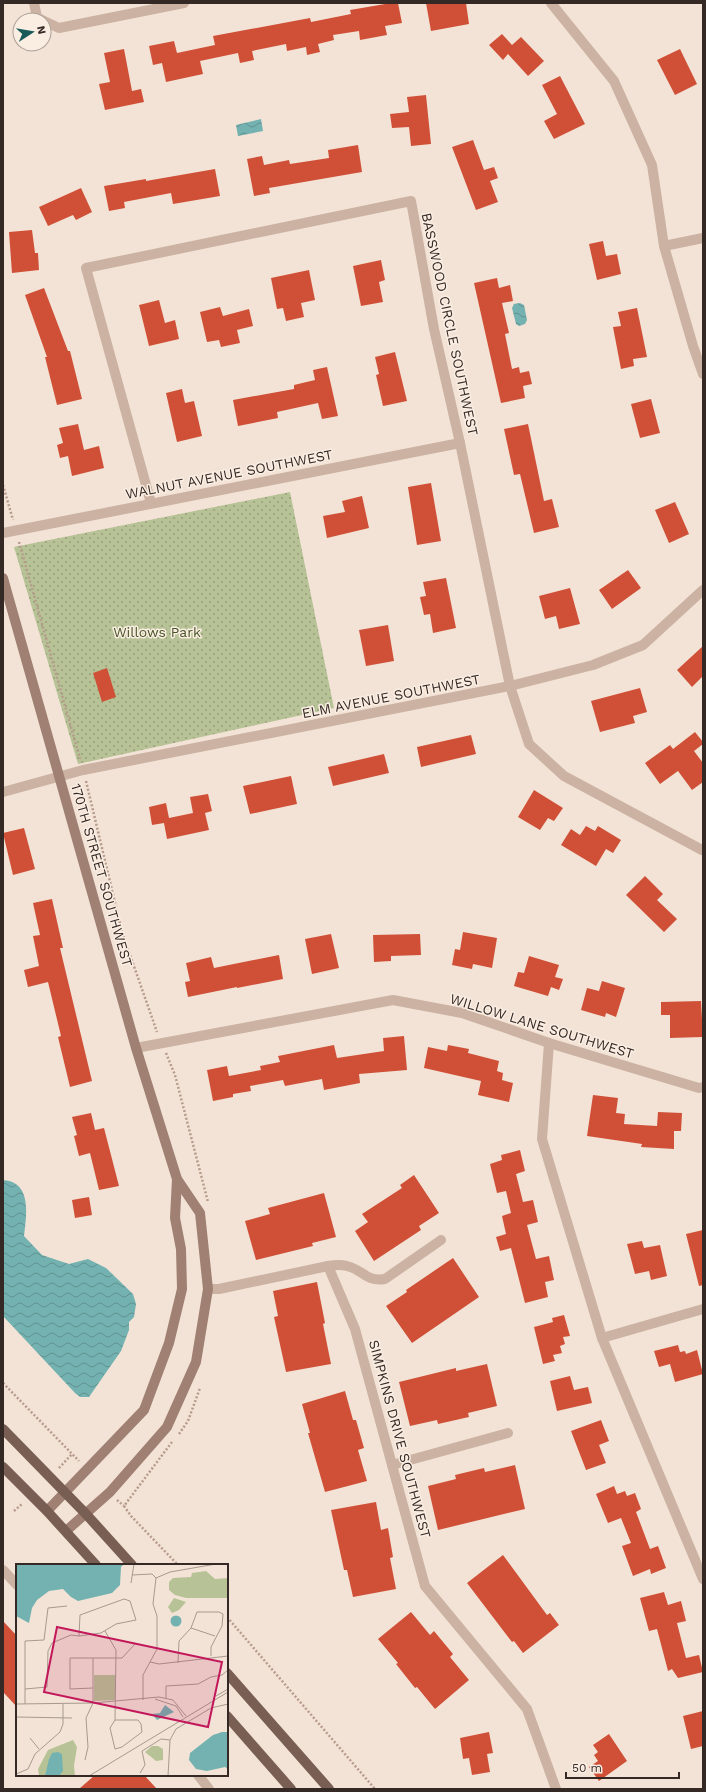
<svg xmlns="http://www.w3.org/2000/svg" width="706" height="1792" viewBox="0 0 706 1792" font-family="'Work Sans',sans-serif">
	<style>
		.park { fill: url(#park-dots) }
		.water { fill: url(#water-waves) }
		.building { fill: #d05037 }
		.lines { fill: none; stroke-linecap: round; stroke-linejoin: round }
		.path { stroke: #b79b8c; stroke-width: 2.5; stroke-dasharray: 2 2; stroke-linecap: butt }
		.street { stroke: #cbb2a2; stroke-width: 10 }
		.secondary { stroke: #9f8073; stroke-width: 10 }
		.primary { stroke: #795e54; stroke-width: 10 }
		.labels { text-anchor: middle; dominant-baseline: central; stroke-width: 3; stroke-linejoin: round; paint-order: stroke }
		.street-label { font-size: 14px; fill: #352925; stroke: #faeee3 }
		.park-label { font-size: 14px; fill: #485527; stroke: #faeee3 }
		.inset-road { fill: none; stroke: #a7998f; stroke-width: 1 }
		.view { fill: #c2185b; fill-opacity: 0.15; stroke: #c2185b; stroke-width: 2 }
		.inset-edge { fill: none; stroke: #352925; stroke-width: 2 }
	</style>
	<defs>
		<pattern id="park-dots" width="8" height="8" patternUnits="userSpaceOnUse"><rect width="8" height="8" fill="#b7c396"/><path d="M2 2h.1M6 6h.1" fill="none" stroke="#969e7a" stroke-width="1.8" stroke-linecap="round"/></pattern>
		<pattern id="water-waves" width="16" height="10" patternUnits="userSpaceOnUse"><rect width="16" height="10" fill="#73b2b0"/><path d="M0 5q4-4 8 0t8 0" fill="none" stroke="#5f918f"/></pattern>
	</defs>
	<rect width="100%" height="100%" fill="#f3e3d6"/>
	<polygon class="park" points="290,492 334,708 78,764 14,547"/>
	<g class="water">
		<polygon points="261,119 263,131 238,136 236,125"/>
		<polygon points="520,303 524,305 527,320 525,324 519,326 516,324 512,308 514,304"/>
		<path d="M3 1180C33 1182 26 1217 24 1236L42 1255 69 1264 88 1259 106 1268 133 1294 136 1304 134 1317 129 1322V1330L121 1351 89 1397H80L75 1393 3 1316Z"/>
	</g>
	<g class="building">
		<polygon points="391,3 398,3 402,23 385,26 387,35 360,40 359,31 333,35 334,40 318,44 320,52 307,55 306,47 287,51 286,44 252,51 254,60 240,63 238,53 200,61 203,74 166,82 162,63 153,65 149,46 174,41 177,53 215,45 213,36 310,18 311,22 351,14 350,10"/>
		<polygon points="426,3 466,3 469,24 431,31"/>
		<polygon points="502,34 512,45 521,37 544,61 528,76 508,54 503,60 489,45"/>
		<polygon points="124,49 132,91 141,89 144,102 105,110 99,84 110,82 104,53"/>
		<polygon points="680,49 697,84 675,95 657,60"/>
		<polygon points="560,76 585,124 554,139 544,121 557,114 542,85"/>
		<polygon points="426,95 431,144 411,146 409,127 392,128 390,114 409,112 407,97"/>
		<polygon points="473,140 484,170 494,167 498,178 490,181 498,202 476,210 452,147"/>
		<polygon points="358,145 362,172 269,188 270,193 254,196 247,159 262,156 264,165 289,160 290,164 329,158 328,150"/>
		<polygon points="215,169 220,196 173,204 171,193 124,202 125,208 109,211 104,186 146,179 146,181"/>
		<polygon points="81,188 92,212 76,220 73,215 48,226 39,207"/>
		<polygon points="32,230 35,253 38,253 39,270 12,273 9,232"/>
		<polygon points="603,241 606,256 617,254 621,274 597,280 589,244"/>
		<polygon points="381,260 385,280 379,282 383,302 361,306 353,266"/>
		<polygon points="309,270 315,300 301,303 304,317 286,321 283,308 277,309 271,278"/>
		<polygon points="497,278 499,288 510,285 513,301 502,303 509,333 505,334 512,369 519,367 520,373 529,371 532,384 523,386 525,398 501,403 474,283"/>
		<polygon points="44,288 68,351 70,351 82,399 57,405 45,357 47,357 25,295"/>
		<polygon points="159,300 165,323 175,320 179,339 149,346 139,305"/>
		<polygon points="220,307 223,316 249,309 253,326 237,330 240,343 221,347 219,340 207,342 200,312"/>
		<polygon points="637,308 647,357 633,359 634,366 621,369 613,327 621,326 618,312"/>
		<polygon points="395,352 407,401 383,406 376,375 379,374 375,357"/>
		<polygon points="327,367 338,416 322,419 318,403 277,412 278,418 238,426 233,400 294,389 294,385 315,380 313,370"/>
		<polygon points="182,389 185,403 194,401 202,436 177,442 166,393"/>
		<polygon points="651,399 660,433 640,438 631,404"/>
		<polygon points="78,424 84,450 99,446 104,468 72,476 68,456 60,458 57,445 63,443 59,428"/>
		<polygon points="528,424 544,501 552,499 559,527 534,533 520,474 514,475 504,429"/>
		<polygon points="431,483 441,541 417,545 408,487"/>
		<polygon points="362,496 369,528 327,538 323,516 345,512 342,501"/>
		<polygon points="675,502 689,534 669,543 655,510"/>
		<polygon points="628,570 641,588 612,609 599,590"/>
		<polygon points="446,578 456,628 433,633 430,614 424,615 420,597 426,596 423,582"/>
		<polygon points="570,588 580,624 559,629 556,616 545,619 539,596"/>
		<polygon points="388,625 394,661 366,666 359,630"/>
		<polygon points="703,646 703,676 692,687 677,670"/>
		<polygon points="107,668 116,697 102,702 93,673"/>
		<polygon points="640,688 647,712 633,716 635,723 600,732 591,701"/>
		<polygon points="695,732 703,742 703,744 694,751 703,763 703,782 692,790 678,771 660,784 645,763 670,745 673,749"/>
		<polygon points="471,735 476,754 421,767 417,747"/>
		<polygon points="384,754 389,773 333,786 328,767"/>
		<polygon points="291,776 297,804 250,814 243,786"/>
		<polygon points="534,790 563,808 554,821 548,818 540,830 518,817"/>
		<polygon points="208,794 212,811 205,813 209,830 167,839 164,823 152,825 149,807 166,803 169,818 193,813 190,797"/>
		<polygon points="586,826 595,831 598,826 621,840 613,853 606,849 596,866 561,845 571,829 580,835"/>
		<polygon points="24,828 35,869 13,875 3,833"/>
		<polygon points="645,876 663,894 657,900 677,919 664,932 626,895"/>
		<polygon points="52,899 63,948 60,948 92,1081 70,1087 58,1037 61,1036 48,982 28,987 24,970 39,966 33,936 40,935 33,903"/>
		<polygon points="463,932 497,938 492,968 473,964 472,969 452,965 455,949 460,950"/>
		<polygon points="331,934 339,968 312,974 305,939"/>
		<polygon points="420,934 421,955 391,956 391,961 374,962 373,935"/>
		<polygon points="279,955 283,979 237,988 237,987 188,997 185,982 190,981 186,963 211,957 214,968"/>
		<polygon points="529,956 559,965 555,977 563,979 559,990 551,987 548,996 514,986 518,972 524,973"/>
		<polygon points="602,981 625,988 616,1017 606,1013 605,1017 581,1010 587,988 599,991"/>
		<polygon points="701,1001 703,1037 670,1038 670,1015 661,1015 661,1002"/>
		<polygon points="404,1036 407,1070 359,1074 360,1083 324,1090 322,1079 285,1086 283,1080 250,1086 251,1091 233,1094 233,1097 213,1101 207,1070 227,1066 229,1076 261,1070 260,1066 280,1062 278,1056 334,1045 337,1058 384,1051 383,1038"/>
		<polygon points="448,1045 469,1049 468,1053 499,1061 497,1071 503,1073 502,1080 513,1083 509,1102 478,1095 481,1081 424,1068 428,1047 447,1051"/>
		<polygon points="593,1095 618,1098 616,1113 625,1114 624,1124 657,1126 658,1112 682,1113 681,1131 674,1131 674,1149 641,1147 642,1144 587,1136"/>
		<polygon points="91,1113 95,1130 104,1128 119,1186 99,1190 90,1153 79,1156 74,1136 77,1135 72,1117"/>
		<polygon points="520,1150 525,1171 516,1174 523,1202 533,1200 538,1222 527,1225 536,1259 549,1256 554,1280 545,1282 548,1297 525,1303 511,1248 500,1251 496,1237 506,1234 502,1216 511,1213 506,1191 497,1193 490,1164 502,1160 501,1155"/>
		<polygon points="414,1175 439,1213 419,1226 421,1230 374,1261 355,1231 368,1222 362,1214 402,1188 400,1185"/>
		<polygon points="324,1193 336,1237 312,1243 313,1246 256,1260 245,1221 270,1214 268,1208"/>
		<polygon points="89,1197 92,1215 75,1218 72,1200"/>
		<polygon points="703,1230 703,1285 699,1286 686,1234"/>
		<polygon points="642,1241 644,1248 660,1245 667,1276 651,1280 649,1271 635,1274 627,1244"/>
		<polygon points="453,1258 479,1297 412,1343 386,1306 407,1292 406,1290"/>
		<polygon points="317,1282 325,1323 323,1324 331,1364 286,1372 274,1317 278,1316 273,1291"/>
		<polygon points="564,1315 570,1336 563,1337 565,1344 560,1346 562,1353 553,1355 555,1361 543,1364 534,1327 553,1322 552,1318"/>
		<polygon points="678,1345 680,1352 685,1351 686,1354 697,1350 703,1374 675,1382 670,1364 659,1367 654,1351"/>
		<polygon points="487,1364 497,1406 468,1413 469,1417 438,1424 437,1420 410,1426 399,1382 456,1368 456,1371"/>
		<polygon points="570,1376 574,1390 588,1387 592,1403 557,1411 550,1381"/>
		<polygon points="345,1391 353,1420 356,1420 364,1448 358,1450 367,1481 325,1492 308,1433 310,1433 302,1404"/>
		<polygon points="601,1420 609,1441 599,1445 606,1463 586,1470 571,1431"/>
		<polygon points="515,1465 525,1509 438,1530 428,1486 456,1479 455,1475 484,1468 485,1472"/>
		<polygon points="614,1486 617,1494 625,1491 627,1496 635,1493 641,1509 636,1512 650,1549 658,1546 666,1568 651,1574 650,1569 633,1576 622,1546 631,1543 621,1518 608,1523 596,1494"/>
		<polygon points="376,1502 381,1530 388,1528 393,1557 390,1558 396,1589 353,1597 347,1570 344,1570 331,1510"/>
		<polygon points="503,1555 547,1615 550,1613 559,1625 523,1653 514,1641 512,1642 467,1583"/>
		<polygon points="664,1592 668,1605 681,1601 686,1621 677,1623 686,1658 699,1655 703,1672 678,1678 672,1669 668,1671 657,1629 649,1631 640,1598"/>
		<polygon points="411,1612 430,1635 434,1631 453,1654 450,1657 469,1680 435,1709 417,1687 415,1688 396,1664 398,1663 378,1639"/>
		<polygon points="3,1621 17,1636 17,1707 3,1692"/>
		<polygon points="703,1711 703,1746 691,1749 683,1716"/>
		<polygon points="489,1732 493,1753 487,1754 490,1772 472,1775 469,1758 463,1759 460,1738"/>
		<polygon points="609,1734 627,1761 599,1781 589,1767 598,1761 594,1755 598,1752 593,1745"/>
		<polygon points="95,1775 144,1775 157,1789 79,1789"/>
	</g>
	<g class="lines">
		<g class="path">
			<polyline points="3,485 13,520"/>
			<polyline points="19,542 80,759"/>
			<polyline points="86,781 122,932 157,1032"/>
			<polyline points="166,1053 175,1075 208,1202"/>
			<polyline points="3,1383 79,1461"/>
			<polyline points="179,1434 188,1421 200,1388"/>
			<polyline points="172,1442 124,1506 131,1516 178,1565"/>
			<polyline points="59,1468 72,1454"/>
			<polyline points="117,1500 124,1506"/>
			<polyline points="14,1511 22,1504"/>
			<polyline points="227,1617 375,1789"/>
		</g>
		<g class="street">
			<polyline points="34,3 37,17 42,20"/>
			<polyline points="551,3 614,81 652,165 664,246 693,346 703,374"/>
			<polyline points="44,21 59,28 184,3"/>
			<polyline points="664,246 703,238"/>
			<polyline points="151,503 86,268 411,201 434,329 460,443 510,686 529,744 564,776 702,850"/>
			<polyline points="3,533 460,443"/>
			<polyline points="3,792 83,770 510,686 593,665 643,645 703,590"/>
			<polyline points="549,1043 542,1139 602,1338 703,1579"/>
			<polyline points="136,1048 393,1000 462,1013 549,1043 699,1088 703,1087"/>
			<path d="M328 1266C334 1265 340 1264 347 1266 364 1270 365 1282 385 1279L441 1240"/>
			<polyline points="208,1289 219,1289 328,1266 355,1329 425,1586 527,1709 556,1789"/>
			<polyline points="602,1338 703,1309"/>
			<polyline points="392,1465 508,1433"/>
			<polyline points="3,1570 17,1585"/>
			<polyline points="198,1775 209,1789"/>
		</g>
		<g class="secondary">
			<polyline points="3,578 136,1048 177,1179 200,1213 208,1289 196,1362 167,1427 110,1492 66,1531"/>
			<polyline points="47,1511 144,1410 169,1343 182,1289 181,1249 175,1218 177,1179"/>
		</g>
		<g class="primary">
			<polyline points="3,1429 86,1514 132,1565"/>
			<polyline points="3,1467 47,1511 96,1565"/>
			<polyline points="227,1673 329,1789"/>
			<polyline points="227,1716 291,1789"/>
		</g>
	</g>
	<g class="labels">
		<g class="street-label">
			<text transform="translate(450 324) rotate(78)">BASSWOOD CIRCLE SOUTHWEST</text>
			<text transform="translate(229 474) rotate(-11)">WALNUT AVENUE SOUTHWEST</text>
			<text transform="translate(391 696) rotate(-11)">ELM AVENUE SOUTHWEST</text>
			<text transform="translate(102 875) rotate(74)">170TH STREET SOUTHWEST</text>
			<text transform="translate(542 1026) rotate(17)">WILLOW LANE SOUTHWEST</text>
			<text transform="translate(400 1439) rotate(75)">SIMPKINS DRIVE SOUTHWEST</text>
		</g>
		<g class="park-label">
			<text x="157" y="632">Willows Park</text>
		</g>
	</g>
	<g transform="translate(16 1564)">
		<rect width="212" height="212" fill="#f3e3d6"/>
		<path d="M136 182H142L147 185V196L140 197 129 188Z" fill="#b7c396"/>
		<path d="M190 7 199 15 212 14V34H170L159 31 153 26V18L157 14 175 13 176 9ZM158 34 170 38 163 46 156 49 152 43Z" fill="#b7c396"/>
		<path d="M78 111H99V136L78 137ZM57 176 61 183 58 202 59 212H23L22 205 32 186Z" fill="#b7c396"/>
		<path d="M0 0H108L105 3 104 21 96 29 62 37 55 33 47 25 33 27 21 36 16 44 13 59 0 52ZM154.5 57a5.5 5.5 0 1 1 11 0a5.5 5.5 0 1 1-11 0ZM149 141 158 148 141 156 136 150 144 149ZM206 168H212V205L209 203 191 207 180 205 173 196 174 189 197 171ZM42 188 46 190 47 207 43 212H29L33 195 36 189Z" fill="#73b2b0"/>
		<path class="inset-road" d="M116 11 136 10 140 14 154 8 200 0M115 19 118 0M175 64 199 72M89 67 100 86 99 156M134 98 143 100 212 92M162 99 163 77 175 64 181 48H203L207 50 206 62 195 83V92M77 124 54 125V94H106L119 80M9 125 31 123 32 87 36 79 55 71 63 72 85 69 100 60 120 56 114 37 108 35 64 51 63 72M200 132 212 125M150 134V122L182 120 195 113 206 111 212 106M139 135 160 142 167 153M127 136V111L141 85V52L137 40 140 14M0 140 77 139 143 133 157 136 170 152M9 140V77L28 76 32 44 51 42M0 153 56 154M99 156H122L125 160 126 168 106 183 99 185 94 164ZM14 174 23 185M69 196 72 183 70 154 77 139V94M124 209 129 201 126 187 145 175 154 176M0 210 12 205 19 190 44 168 47 160V140M73 212 212 128M152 212 154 176 160 165 195 144 212 140"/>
		<path class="view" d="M41 63 206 98 192 163 28 128Z"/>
		<rect width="212" height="212" class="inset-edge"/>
	</g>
	<rect width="706" height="1792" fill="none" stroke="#352925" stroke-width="8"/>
	<g transform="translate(32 32) rotate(78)"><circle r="19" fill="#faeee3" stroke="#ab9f97"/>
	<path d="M0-3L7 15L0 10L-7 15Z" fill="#175a59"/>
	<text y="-6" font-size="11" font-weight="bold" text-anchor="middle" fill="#352925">N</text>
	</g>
	<path d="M566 1772v6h113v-6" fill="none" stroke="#352925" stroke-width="2"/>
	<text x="572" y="1772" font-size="12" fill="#352925" stroke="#faeee3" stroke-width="3" paint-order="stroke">50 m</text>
</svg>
